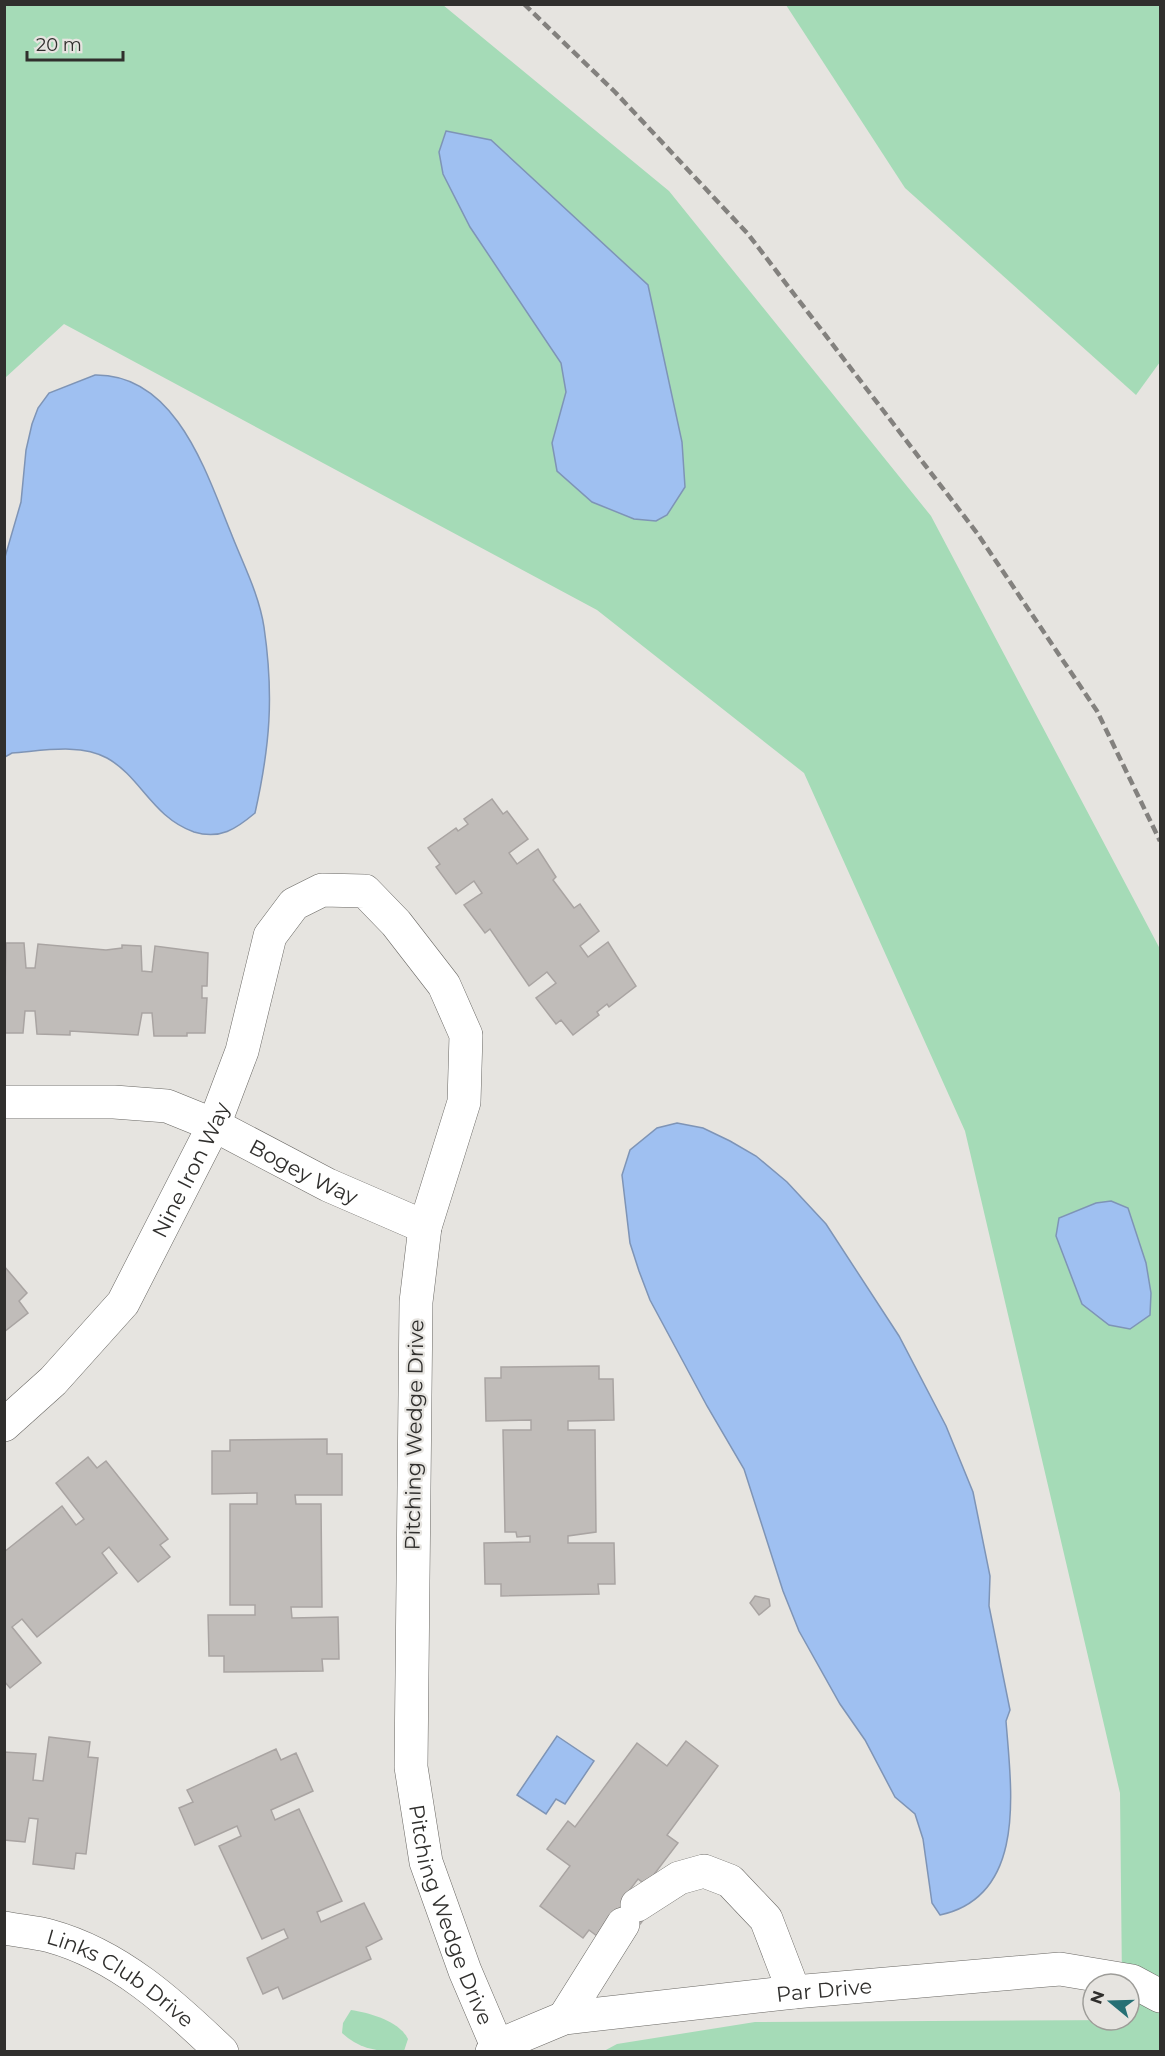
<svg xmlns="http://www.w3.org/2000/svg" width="1165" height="2056" viewBox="0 0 1165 2056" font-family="Montserrat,sans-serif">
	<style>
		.green { fill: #a5dbb7 }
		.water { fill: #9fc0f1; stroke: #7e94b6; stroke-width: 1.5 }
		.building { fill: #c0bcb9; stroke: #a9a4a2; stroke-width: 1.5 }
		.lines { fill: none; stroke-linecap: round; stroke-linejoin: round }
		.minor-casing { stroke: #696763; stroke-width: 34 }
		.minor { stroke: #fff; stroke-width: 33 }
		.rail { stroke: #83817e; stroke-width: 4.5; stroke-dasharray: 9 4.5; stroke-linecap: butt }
		.labels { text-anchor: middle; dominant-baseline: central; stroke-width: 4.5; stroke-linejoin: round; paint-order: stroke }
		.street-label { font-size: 21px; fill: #302f2d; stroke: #e6e4e0 }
	</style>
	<rect width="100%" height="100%" fill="#e6e4e0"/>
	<g class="green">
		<polygon points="5,5 443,5 669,191 931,516 1160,949 1160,2051 604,2051 617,2044 755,2022 1129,2020 1129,1984 1122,1984 1120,1793 965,1131 804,773 597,610 64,324 5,378"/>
		<polygon points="786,5 1160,5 1160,362 1136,395 905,188"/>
		<path d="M351 2010C370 2013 399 2021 408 2039L404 2051C380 2052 360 2050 342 2033L343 2023Z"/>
	</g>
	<g class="water">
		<polygon points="446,131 491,140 648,285 682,442 685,487 667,515 656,521 634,519 592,502 557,471 552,443 566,392 561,363 470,227 443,174 439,152"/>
		<path d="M95 375C176 374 206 472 231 533 243 564 259 594 264 627 274 696 270 746 255 813 236 829 220 840 194 832 152 817 141 777 107 758 80 743 41 751 12 753L5 757V557L21 502 26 450 32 424 38 408 49 393Z"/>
		<path d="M677 1123 703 1128 730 1141 756 1156 787 1182 826 1224 899 1336 946 1426 973 1492 990 1576 989 1606 1010 1710 1006 1721C1011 1788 1028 1896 940 1915L932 1903 923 1839 915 1814 895 1797 865 1740 840 1704 799 1631 783 1591 744 1469 707 1406 650 1300 639 1271 630 1243 622 1175 630 1150 657 1128Z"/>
		<polygon points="1111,1201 1128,1208 1146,1263 1151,1293 1150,1315 1130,1329 1109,1325 1082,1304 1056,1236 1059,1218 1096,1203"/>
		<polygon points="557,1736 594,1761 565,1804 556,1799 546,1814 517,1795"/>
	</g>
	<g class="building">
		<polygon points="492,799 503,814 507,811 528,839 509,853 517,864 538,849 556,877 553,880 574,908 580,904 599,931 580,946 588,957 608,942 636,986 609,1007 607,1004 597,1012 599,1015 573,1035 561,1020 556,1024 536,998 556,983 547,972 529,986 490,929 485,933 464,905 482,893 474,881 456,894 436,867 440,864 428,848 456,828 458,831 468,824 464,819"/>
		<polygon points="6,943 24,943 26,968 35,968 38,944 106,950 122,948 122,945 141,946 142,971 152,972 155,946 208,953 207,986 202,986 202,998 207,998 205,1033 187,1033 187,1036 154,1036 152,1013 142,1013 138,1035 70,1031 70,1035 37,1034 35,1011 25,1011 23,1033 4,1033"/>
		<polygon points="4,1266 27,1293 19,1301 28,1313 4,1332"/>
		<polygon points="599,1366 599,1379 613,1379 614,1420 568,1421 568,1430 595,1430 596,1532 568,1536 568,1543 614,1543 615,1584 598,1584 599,1594 501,1596 501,1584 485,1584 484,1543 530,1542 530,1536 517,1537 516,1532 505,1532 503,1430 531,1430 531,1420 486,1421 485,1378 501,1378 501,1367"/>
		<polygon points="327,1439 327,1454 342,1454 342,1495 295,1495 296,1504 321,1504 322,1607 291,1607 292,1618 338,1617 339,1659 322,1659 323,1671 224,1672 224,1656 209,1656 208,1615 255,1615 255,1605 230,1605 230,1504 257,1504 257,1493 212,1494 212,1451 230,1451 230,1440"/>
		<polygon points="88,1457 97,1468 106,1461 168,1539 160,1545 170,1557 138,1582 109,1547 102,1553 117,1573 37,1637 22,1619 12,1627 41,1663 10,1688 4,1681 4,1552 62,1506 76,1525 84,1519 56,1483"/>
		<polygon points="755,1596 769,1599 770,1606 759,1615 750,1603"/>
		<polygon points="49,1737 90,1742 88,1757 98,1758 86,1854 76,1853 74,1869 33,1864 38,1819 29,1818 25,1842 4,1840 4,1752 36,1754 33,1780 43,1781"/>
		<polygon points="686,1741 718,1766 667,1835 678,1843 646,1885 638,1879 625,1896 648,1914 634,1932 597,1936 589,1930 583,1938 540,1906 570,1866 547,1849 568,1821 575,1827 637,1743 667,1766"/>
		<polygon points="276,1749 281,1760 296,1753 313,1791 271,1810 275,1820 299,1809 342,1901 317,1912 321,1922 364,1903 382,1939 366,1947 371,1959 283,1999 278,1987 263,1994 247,1958 288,1938 284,1929 262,1939 219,1846 241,1836 237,1826 195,1845 179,1808 193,1802 187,1790"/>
	</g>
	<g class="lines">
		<defs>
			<g id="minor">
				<path id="s1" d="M4 1102H114L167 1106 214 1125 328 1185 425 1227"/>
				<path id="s2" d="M4 1425 53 1381 123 1303 214 1125 242 1051 270 936 294 904 322 890 365 891 396 923 444 985 466 1035 464 1102 425 1227 416 1302 411 1767 426 1862 465 1971 497 2046"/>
				<polyline points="637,1905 679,1878 704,1871 730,1881 766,1919 794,1992"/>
				<path id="s3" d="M4 1928C20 1931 36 1932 50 1936 119 1955 172 2004 222 2052"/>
				<polyline points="564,2018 623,1924"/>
				<path id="s4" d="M492 2052 497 2046 564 2018 794 1992 1060 1969 1132 1981 1160 1996"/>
			</g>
		</defs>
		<use href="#minor" class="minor-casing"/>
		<use href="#minor" class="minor"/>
		<polyline class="rail" points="524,4 615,92 748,234 977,533 1097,711 1160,841"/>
	</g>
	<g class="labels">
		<g class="street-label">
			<text stroke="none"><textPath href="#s2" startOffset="320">Nine Iron Way</textPath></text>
			<text stroke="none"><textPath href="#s1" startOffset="315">Bogey Way</textPath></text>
			<text transform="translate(414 1435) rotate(-89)">Pitching Wedge Drive</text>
			<text stroke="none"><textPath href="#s2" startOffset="1752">Pitching Wedge Drive</textPath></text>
			<text stroke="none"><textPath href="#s3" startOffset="129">Links Club Drive</textPath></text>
			<text stroke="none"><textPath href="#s4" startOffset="342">Par Drive</textPath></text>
		</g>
	</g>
	<rect width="1165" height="2056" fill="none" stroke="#302f2d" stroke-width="12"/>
	<g transform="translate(1111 2002) rotate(289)"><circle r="28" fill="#e6e4e0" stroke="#9d9c98" stroke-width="1.5"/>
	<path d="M0-4.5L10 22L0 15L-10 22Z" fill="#267075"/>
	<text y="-9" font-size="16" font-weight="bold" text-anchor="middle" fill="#302f2d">N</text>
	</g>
	<path d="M27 51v9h96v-9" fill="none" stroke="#302f2d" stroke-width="3"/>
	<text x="36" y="51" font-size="18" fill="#302f2d" stroke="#e6e4e0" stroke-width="4.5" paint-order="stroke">20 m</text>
</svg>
